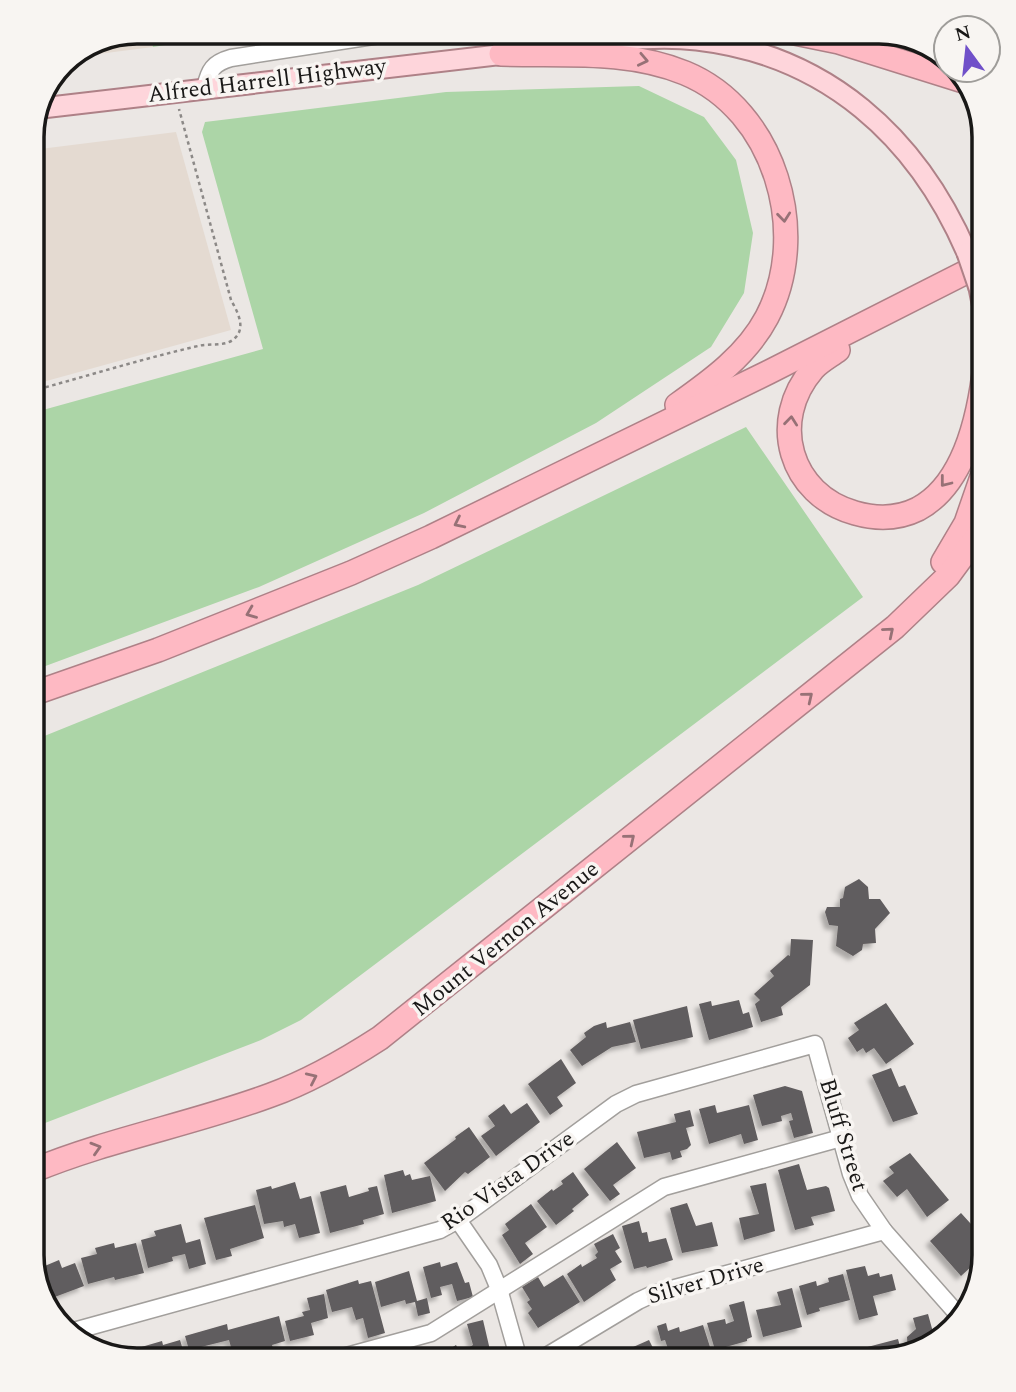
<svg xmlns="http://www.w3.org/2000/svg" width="1016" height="1392" viewBox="0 0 1016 1392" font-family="Spectral,serif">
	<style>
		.built { fill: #e4dad1 }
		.green { fill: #acd5a7 }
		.building { fill: #615d5e; filter: url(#shadow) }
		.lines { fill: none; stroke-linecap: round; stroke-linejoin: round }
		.minor-casing { stroke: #a29f9c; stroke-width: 19 }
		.major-casing { stroke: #ae8187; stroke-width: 23 }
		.highway-casing { stroke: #ae8187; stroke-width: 26 }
		.path { stroke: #8c8987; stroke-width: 2.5; stroke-dasharray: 3.5 3.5; stroke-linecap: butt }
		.minor { stroke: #fff; stroke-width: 16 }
		.major { stroke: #fed5db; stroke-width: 19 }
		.highway { stroke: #feb9c3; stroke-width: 23 }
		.major-bridge-casing { stroke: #ae8187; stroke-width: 23; stroke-linecap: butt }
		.major-bridge { stroke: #fed5db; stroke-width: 19 }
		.oneway { stroke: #977176 }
		.labels { text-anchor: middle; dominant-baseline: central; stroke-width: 7; stroke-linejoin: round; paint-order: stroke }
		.street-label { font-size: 23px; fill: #191817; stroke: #f8f5f2 }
		.rim { fill: none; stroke: #191817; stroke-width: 3.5 }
	</style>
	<defs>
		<filter id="shadow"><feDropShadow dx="-4.5" dy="4.5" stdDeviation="2" flood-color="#0004"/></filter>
	</defs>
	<rect width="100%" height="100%" fill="#ebe7e4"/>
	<g class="built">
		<polygon points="137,32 149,32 153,47 67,58"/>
		<polygon points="176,132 231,330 32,385 32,150"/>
	</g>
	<g class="green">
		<polygon points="149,32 246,32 153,47"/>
		<polygon points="639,86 704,117 736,160 753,233 744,293 711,347 596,423 424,513 259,587 32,671 32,413 263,349 202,132 205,122 446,92"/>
		<polygon points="746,427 863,597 301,1020 261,1040 32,1128 32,741 418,585"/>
	</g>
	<g class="building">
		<polygon points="859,879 868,887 869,899 880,899 890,913 875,929 876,943 863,944 862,950 853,956 836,946 838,926 829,925 825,912 827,907 840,907 840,899 843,898 845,887"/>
		<polygon points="791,939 813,940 810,985 781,1007 783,1015 761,1022 755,1004 760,1000 754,994 774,976 770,971 788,955 790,956"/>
		<polygon points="739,1000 743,1014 749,1012 753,1027 709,1040 699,1004 711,1001 712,1006"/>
		<polygon points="886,1003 914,1044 886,1064 874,1048 866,1053 863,1048 857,1052 848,1038 859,1030 854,1023"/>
		<polygon points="687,1006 693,1037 641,1049 633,1020"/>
		<polygon points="606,1022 607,1028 630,1022 636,1042 612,1047 582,1066 570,1050 586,1037 584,1033 594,1026"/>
		<polygon points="561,1059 576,1083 557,1097 563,1106 550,1115 528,1084"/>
		<polygon points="891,1068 899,1087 905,1085 918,1114 893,1122 872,1075"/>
		<polygon points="785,1086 802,1091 813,1133 794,1138 789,1121 793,1120 791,1113 781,1116 782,1121 762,1126 753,1095"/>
		<polygon points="527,1103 540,1122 496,1156 481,1136 495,1126 488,1116 504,1104 511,1114"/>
		<polygon points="715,1105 717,1113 749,1105 758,1140 744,1144 741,1134 709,1144 699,1109"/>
		<polygon points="690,1110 694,1126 686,1128 691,1145 687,1149 680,1151 682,1157 672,1160 670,1152 644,1158 637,1132 676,1122 674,1114"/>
		<polygon points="469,1127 490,1157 468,1174 465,1172 445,1191 424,1163 456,1139 455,1137"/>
		<polygon points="617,1142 636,1168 613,1185 620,1194 610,1201 584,1169"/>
		<polygon points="910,1153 949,1200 927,1217 907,1189 897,1197 883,1181 894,1173 889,1167"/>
		<polygon points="799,1164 807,1190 826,1186 829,1188 835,1211 811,1217 814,1225 795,1230 778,1170"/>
		<polygon points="403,1170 405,1176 410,1174 412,1180 430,1176 436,1201 392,1213 384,1175"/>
		<polygon points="573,1172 589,1195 572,1209 574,1211 556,1225 537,1201 552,1189 553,1191 563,1184 561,1181"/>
		<polygon points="295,1182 300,1199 311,1196 320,1233 299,1238 295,1224 284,1227 283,1221 264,1224 256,1190 271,1186 272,1189"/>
		<polygon points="766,1183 775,1231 744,1240 739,1218 759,1214 750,1186"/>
		<polygon points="346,1185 349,1197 369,1191 368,1188 377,1186 384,1214 363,1220 364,1224 330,1233 320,1192"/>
		<polygon points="687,1203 696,1226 712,1222 718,1246 682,1253 670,1208"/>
		<polygon points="531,1204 547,1227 525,1243 533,1254 520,1264 502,1235 509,1230 505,1224"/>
		<polygon points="255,1205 264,1238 230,1249 232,1256 216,1260 204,1218"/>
		<polygon points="961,1213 981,1235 984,1232 984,1255 961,1276 930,1241"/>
		<polygon points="639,1221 642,1233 647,1232 649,1242 666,1238 673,1260 647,1268 646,1266 634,1269 622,1226"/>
		<polygon points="181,1224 186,1243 200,1239 206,1264 189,1269 185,1254 172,1257 173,1261 148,1268 141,1240 156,1236 154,1231"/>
		<polygon points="613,1234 620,1248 615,1251 622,1262 610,1269 616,1280 584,1302 567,1274 581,1264 582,1267 597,1258 595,1255 598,1252 594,1244"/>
		<polygon points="114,1243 115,1248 136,1243 144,1273 115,1280 114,1277 88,1284 81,1258 97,1254 95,1248"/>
		<polygon points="37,1260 40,1268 59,1260 62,1268 75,1263 84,1286 44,1301 33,1261"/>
		<polygon points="440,1262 441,1267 457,1262 465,1283 469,1282 473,1297 457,1301 452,1284 440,1287 442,1295 431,1298 423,1267"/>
		<polygon points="865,1266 868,1276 879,1273 880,1277 892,1274 896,1290 873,1296 878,1315 859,1320 846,1270"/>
		<polygon points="409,1271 417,1301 427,1298 430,1313 418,1316 415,1302 406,1304 405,1300 381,1307 375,1282"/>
		<polygon points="843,1274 850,1300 819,1308 820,1311 807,1315 799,1286 816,1281 817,1286 829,1282 828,1278"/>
		<polygon points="563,1275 580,1302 538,1328 528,1313 532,1309 527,1302 530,1300 522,1287 538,1277 544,1287"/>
		<polygon points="358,1280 359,1284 371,1281 385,1333 368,1338 363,1318 356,1320 352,1307 332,1312 326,1290"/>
		<polygon points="792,1288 802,1327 763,1337 756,1310 781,1305 777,1292"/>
		<polygon points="324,1294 328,1318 311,1323 314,1335 290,1341 285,1321 304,1316 302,1312 310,1310 307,1298"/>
		<polygon points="744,1301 752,1337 747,1339 747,1341 715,1350 707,1323 725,1319 726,1324 734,1321 729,1305"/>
		<polygon points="928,1314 936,1343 932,1346 908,1353 907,1337 916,1329 913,1318"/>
		<polygon points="279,1316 285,1341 272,1345 273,1348 246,1355 244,1348 232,1351 229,1340 189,1350 185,1336 227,1324 228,1330"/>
		<polygon points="483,1320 490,1350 486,1353 486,1360 450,1360 445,1352 456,1345 460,1353 473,1345 467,1324"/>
		<polygon points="666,1323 668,1331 679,1327 680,1332 703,1325 710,1347 689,1353 687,1347 676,1350 674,1347 668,1349 665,1340 661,1341 657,1326"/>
		<polygon points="898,1339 902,1354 880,1360 859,1360 856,1350"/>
		<polygon points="180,1340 186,1360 141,1360 138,1348 162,1341 163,1345"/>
		<polygon points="649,1340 657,1356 647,1360 616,1360 613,1356"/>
		<polygon points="800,1349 803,1360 791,1360 789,1352"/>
		<polygon points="832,1352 834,1360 820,1360 819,1355"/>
	</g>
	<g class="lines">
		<defs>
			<g id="minor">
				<polyline points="926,44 933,46"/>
				<path d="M205 88C209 70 213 63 231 58L399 32"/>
				<polyline points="458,1220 489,1265 499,1289 519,1360"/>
				<polyline points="70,1332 440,1230 458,1220 616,1104 636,1094 815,1044 851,1174 860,1196 884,1231 961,1318"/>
				<polyline points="332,1360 431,1333 664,1187 841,1138"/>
				<polyline points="540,1360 638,1301 653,1294 884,1231"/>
			</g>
			<g id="major">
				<path d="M575 46C616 41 656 35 697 40 827 55 917 137 967 253"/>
				<polyline points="42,108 514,53"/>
				<polyline points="979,288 984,313"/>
			</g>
			<g id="highway">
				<polyline points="790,32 839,42 970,83"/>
				<polyline points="532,47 598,32"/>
				<path d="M501 54C562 56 627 49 685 73 775 110 811 233 767 317 747 355 711 381 677 405"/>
				<path d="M838 350C830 356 819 362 813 369 768 421 790 495 855 513 876 519 898 519 918 509 963 485 978 420 984 374"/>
				<polyline points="943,562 966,523 984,471"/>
				<polyline points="32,694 158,650 351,573 431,537 769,372 984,263"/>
				<path d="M32 1171C109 1139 193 1124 271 1095 310 1081 346 1060 380 1038L895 627 948 576 984 527"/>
			</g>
		</defs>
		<use href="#minor" class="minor-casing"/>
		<use href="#major" class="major-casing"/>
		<use href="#highway" class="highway-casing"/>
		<path class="path" d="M32 391C87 376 142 359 198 346 209 343 225 347 234 339 247 328 237 311 231 300L179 109"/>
		<use href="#minor" class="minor"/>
		<use href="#major" class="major"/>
		<use href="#highway" class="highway"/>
		<defs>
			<polyline id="major-bridge" points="967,253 979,288"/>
		</defs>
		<use href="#major-bridge" class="major-bridge-casing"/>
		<use href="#major-bridge" class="major-bridge"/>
	</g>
	<defs><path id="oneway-chevron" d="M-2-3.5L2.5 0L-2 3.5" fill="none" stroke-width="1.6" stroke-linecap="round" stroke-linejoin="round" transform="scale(1.75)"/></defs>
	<g class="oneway">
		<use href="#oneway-chevron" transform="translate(643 60) rotate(12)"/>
		<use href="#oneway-chevron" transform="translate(784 217) rotate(84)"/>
		<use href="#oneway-chevron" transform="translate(791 421) rotate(-84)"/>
		<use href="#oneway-chevron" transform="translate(945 482) rotate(128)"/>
		<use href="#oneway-chevron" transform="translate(459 523) rotate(154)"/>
		<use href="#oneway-chevron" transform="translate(251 613) rotate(158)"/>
		<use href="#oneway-chevron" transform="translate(889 632) rotate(-40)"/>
		<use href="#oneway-chevron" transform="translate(808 697) rotate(-39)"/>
		<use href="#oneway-chevron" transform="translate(630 839) rotate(-39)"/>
		<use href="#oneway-chevron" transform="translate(312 1078) rotate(-25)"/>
		<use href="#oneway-chevron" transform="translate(96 1148) rotate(-17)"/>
	</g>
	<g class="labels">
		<g class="street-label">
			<text transform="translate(267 81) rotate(-7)">Alfred Harrell Highway</text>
			<text transform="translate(506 939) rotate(-39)">Mount Vernon Avenue</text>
			<text transform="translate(843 1135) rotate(73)">Bluff Street</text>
			<text transform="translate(508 1181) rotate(-35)">Rio Vista Drive</text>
			<text transform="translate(706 1281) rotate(-16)">Silver Drive</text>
		</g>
	</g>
	<path d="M0 0H1016V1392H0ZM137 44H879A93 93 0 0 1 972 137V1255A93 93 0 0 1 879 1348H137A93 93 0 0 1 44 1255V137A93 93 0 0 1 137 44Z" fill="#f8f5f2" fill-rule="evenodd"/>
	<path class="rim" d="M137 44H879A93 93 0 0 1 972 137V1255A93 93 0 0 1 879 1348H137A93 93 0 0 1 44 1255V137A93 93 0 0 1 137 44Z"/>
	<g transform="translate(967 49) rotate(345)"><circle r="33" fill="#f8f5f2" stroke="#9f9d9a" stroke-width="2"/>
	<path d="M0-5L12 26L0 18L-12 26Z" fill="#7050c9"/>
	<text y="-10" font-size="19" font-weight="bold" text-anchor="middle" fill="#191817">N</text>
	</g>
</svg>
